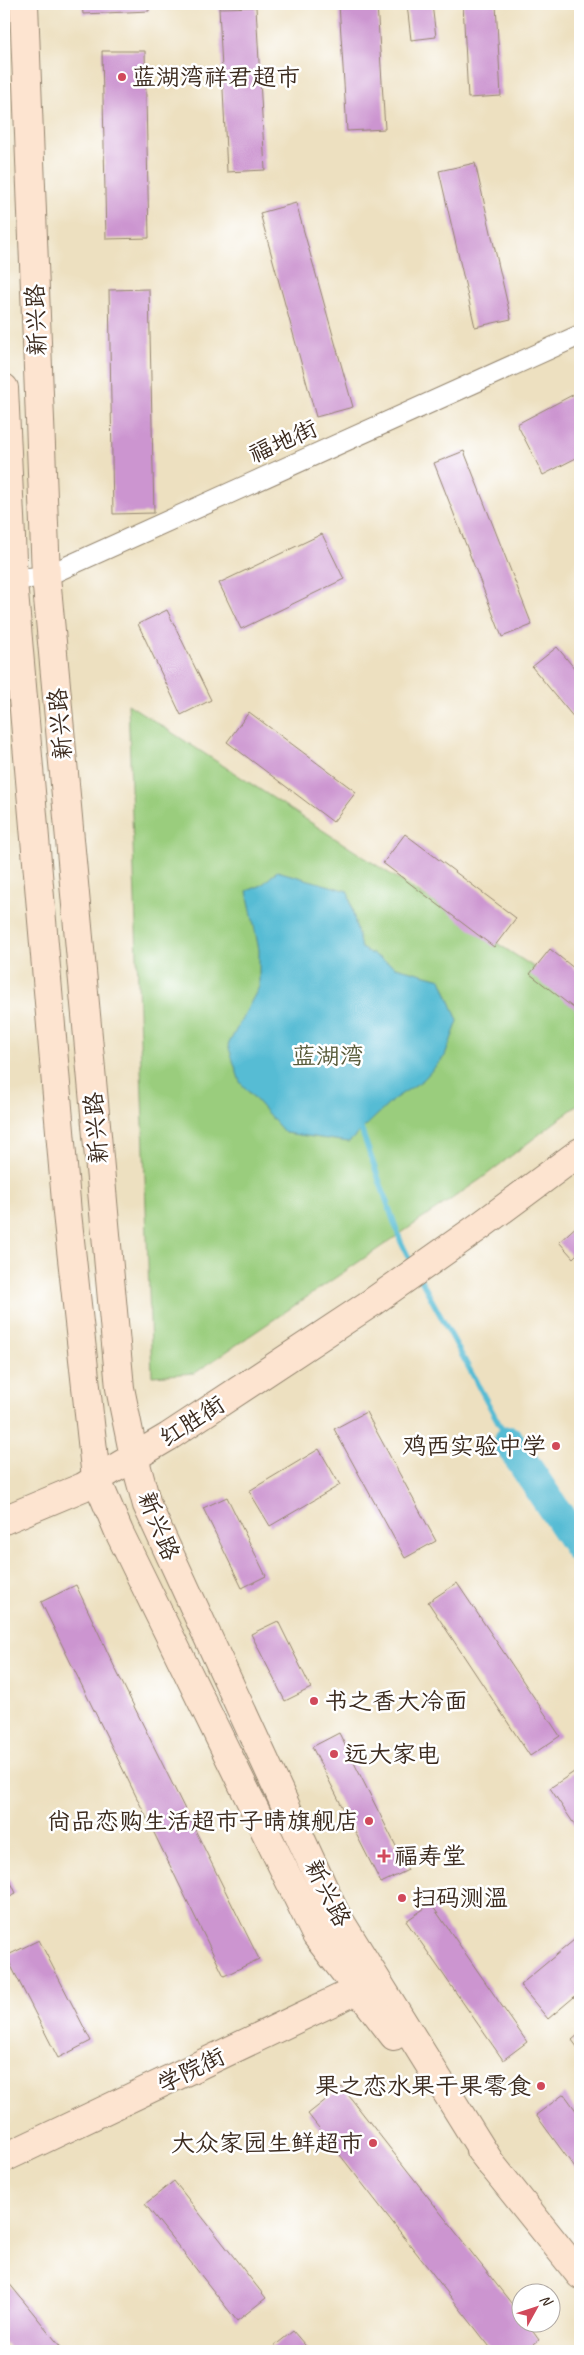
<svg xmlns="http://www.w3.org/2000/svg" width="584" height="2355" viewBox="0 0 584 2355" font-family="Caveat,'LXGW WenKai TC',sans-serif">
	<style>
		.green { fill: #9acd7d; stroke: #6a7c4e }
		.water { fill: #56bcd4; stroke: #487379 }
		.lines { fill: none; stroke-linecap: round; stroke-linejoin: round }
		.stream { stroke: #56bcd4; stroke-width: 5.5 }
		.river { stroke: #56bcd4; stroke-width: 32 }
		.building { fill: #cc95d0 }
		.street-casing { stroke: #94856f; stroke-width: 22 }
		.secondary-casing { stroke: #94856f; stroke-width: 30 }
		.street { stroke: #fff; stroke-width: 20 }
		.secondary { stroke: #fde4d0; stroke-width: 28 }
		.poi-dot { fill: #d1495b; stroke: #fff; stroke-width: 2 }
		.labels { text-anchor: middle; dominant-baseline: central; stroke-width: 5; stroke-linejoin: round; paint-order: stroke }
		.poi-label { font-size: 24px; fill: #3b2a1e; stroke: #fff; text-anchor: start }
		.street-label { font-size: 24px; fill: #3b2a1e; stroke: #fff }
		.park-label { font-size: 24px; fill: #585b3a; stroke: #fff }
	</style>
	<rect width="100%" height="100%" fill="#fff"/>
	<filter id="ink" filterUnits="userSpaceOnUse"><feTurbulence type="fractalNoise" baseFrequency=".02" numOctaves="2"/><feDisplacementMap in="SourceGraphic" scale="10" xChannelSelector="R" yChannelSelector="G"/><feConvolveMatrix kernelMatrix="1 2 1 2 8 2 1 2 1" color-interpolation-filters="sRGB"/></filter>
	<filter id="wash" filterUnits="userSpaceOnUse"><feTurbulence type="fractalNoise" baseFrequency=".0096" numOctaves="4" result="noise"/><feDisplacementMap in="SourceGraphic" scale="20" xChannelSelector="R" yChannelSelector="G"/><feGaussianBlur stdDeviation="1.12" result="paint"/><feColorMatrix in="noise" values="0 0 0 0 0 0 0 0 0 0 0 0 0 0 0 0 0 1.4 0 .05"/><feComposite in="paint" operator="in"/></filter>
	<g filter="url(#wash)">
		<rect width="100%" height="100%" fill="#ede0c0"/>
		<polygon class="green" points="128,704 580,997 580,1103 481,1179 195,1373 152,1376"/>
		<polygon class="water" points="277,871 348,891 361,948 396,967 441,979 458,1021 445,1056 423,1080 394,1099 349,1142 285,1133 240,1082 228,1045 259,987 259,950 247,891 262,885"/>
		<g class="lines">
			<g class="stream">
				<polyline points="359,1123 401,1242 412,1264"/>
				<polyline points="420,1278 509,1442"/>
			</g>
			<polyline class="river" points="509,1442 580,1548"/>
		</g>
		<g id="blocks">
			<g class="building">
				<polygon points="82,4 149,4 149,11 83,14"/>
				<polygon points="339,4 377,4 385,129 347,131"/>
				<polygon points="407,4 432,4 436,37 411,40"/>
				<polygon points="463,4 496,4 501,96 468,98"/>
				<polygon points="256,7 265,170 227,172 219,8"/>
				<polygon points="102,51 145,51 149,238 106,239"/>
				<polygon points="475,163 511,319 475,327 439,171"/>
				<polygon points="296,203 353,407 316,417 260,213"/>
				<polygon points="149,289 154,513 113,514 109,290"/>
				<polygon points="580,391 580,456 543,475 517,424"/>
				<polygon points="464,451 532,625 502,637 434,463"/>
				<polygon points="322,534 344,579 241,629 219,583"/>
				<polygon points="167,610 211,700 181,715 138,624"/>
				<polygon points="557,647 580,675 580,725 532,667"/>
				<polygon points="249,712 356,792 333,822 227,742"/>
				<polygon points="405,834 516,918 494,947 383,863"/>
				<polygon points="550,949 580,973 580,1013 530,974"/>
				<polygon points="580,1223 580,1251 573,1258 559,1242"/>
				<polygon points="366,1412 436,1541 405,1558 334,1429"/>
				<polygon points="319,1449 340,1485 270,1526 249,1491"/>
				<polygon points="227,1497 266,1576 242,1588 203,1508"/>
				<polygon points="457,1583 560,1736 530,1756 428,1602"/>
				<polygon points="76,1585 115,1668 259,1959 224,1976 41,1602"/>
				<polygon points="278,1621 311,1688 285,1701 251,1634"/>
				<polygon points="339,1733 408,1870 381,1883 312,1747"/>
				<polygon points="580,1768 580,1833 550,1788"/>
				<polygon points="4,1868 16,1893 4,1899"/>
				<polygon points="431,1904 527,2042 503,2060 406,1921"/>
				<polygon points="580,1935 580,1992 548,2019 520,1985"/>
				<polygon points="39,1940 91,2041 58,2058 6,1956"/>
				<polygon points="580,2033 580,2051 572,2040"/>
				<polygon points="342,2087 522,2317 522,2322 526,2322 539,2340 525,2351 493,2351 308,2114"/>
				<polygon points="564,2094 580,2116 580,2175 536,2115"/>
				<polygon points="174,2181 266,2298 237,2321 145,2204"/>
				<polygon points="4,2277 64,2351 12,2351 4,2341"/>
				<polygon points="293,2331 310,2351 268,2351"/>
			</g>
		</g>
	</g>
	<g filter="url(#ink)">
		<use href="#blocks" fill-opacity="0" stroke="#94856f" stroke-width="1"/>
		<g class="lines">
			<defs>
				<polyline id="street" points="4,581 46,576 580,335"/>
				<g id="secondary">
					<polyline points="24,4 46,576 120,1388 134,1457 147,1505 335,1913 491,2164"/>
					<polyline points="4,388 13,581 67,1213 96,1478 119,1532 316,1935 394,2036"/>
					<polyline points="4,1520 83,1487 168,1437 371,1303 480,1226 580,1152"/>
					<polyline points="480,2150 580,2275"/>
					<polyline points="4,2158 374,1982"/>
				</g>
			</defs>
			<use href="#street" class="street-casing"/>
			<use href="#secondary" class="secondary-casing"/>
			<use href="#street" class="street"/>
			<use href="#secondary" class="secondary"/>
		</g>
	</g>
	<g class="poi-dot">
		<circle cx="122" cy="77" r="5"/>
		<circle cx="556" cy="1446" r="5"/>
		<circle cx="314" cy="1701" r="5"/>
		<circle cx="334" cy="1754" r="5"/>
		<circle cx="369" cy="1821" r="5"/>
		<path d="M381.5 1848.5h5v5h5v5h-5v5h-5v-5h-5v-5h5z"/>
		<circle cx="402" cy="1898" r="5"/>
		<circle cx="541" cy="2086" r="5"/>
		<circle cx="373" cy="2143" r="5"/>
	</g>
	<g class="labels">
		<g class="poi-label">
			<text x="132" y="77">蓝湖湾祥君超市</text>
			<text x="546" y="1446" text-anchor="end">鸡西实验中学</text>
			<text x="324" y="1701">书之香大冷面</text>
			<text x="344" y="1754">远大家电</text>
			<text x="359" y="1821" text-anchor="end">尚品恋购生活超市子晴旗舰店</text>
			<text x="394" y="1856">福寿堂</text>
			<text x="412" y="1898">扫码测温</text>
			<text x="531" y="2086" text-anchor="end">果之恋水果干果零食</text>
			<text x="363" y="2143" text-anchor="end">大众家园生鲜超市</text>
		</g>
		<g class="street-label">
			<text transform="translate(36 320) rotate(-92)">新兴路</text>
			<text transform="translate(283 441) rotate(-24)">福地街</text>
			<text transform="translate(60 724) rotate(-95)">新兴路</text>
			<text transform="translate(96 1128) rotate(-95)">新兴路</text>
			<text transform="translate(192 1421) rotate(-33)">红胜街</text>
			<text transform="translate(159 1526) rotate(68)">新兴路</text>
			<text transform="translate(328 1893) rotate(63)">新兴路</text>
			<text transform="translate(191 2070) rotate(-26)">学院街</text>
		</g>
		<g class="park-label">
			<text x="328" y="1056">蓝湖湾</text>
		</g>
	</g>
	<rect width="584" height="2355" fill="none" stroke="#fff" stroke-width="20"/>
	<g transform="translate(536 2308) rotate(50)"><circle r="24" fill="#ffffff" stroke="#b1aaa5"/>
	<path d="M0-4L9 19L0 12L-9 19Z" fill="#d1495b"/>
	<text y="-8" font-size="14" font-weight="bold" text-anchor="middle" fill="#3b2a1e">N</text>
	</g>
</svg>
